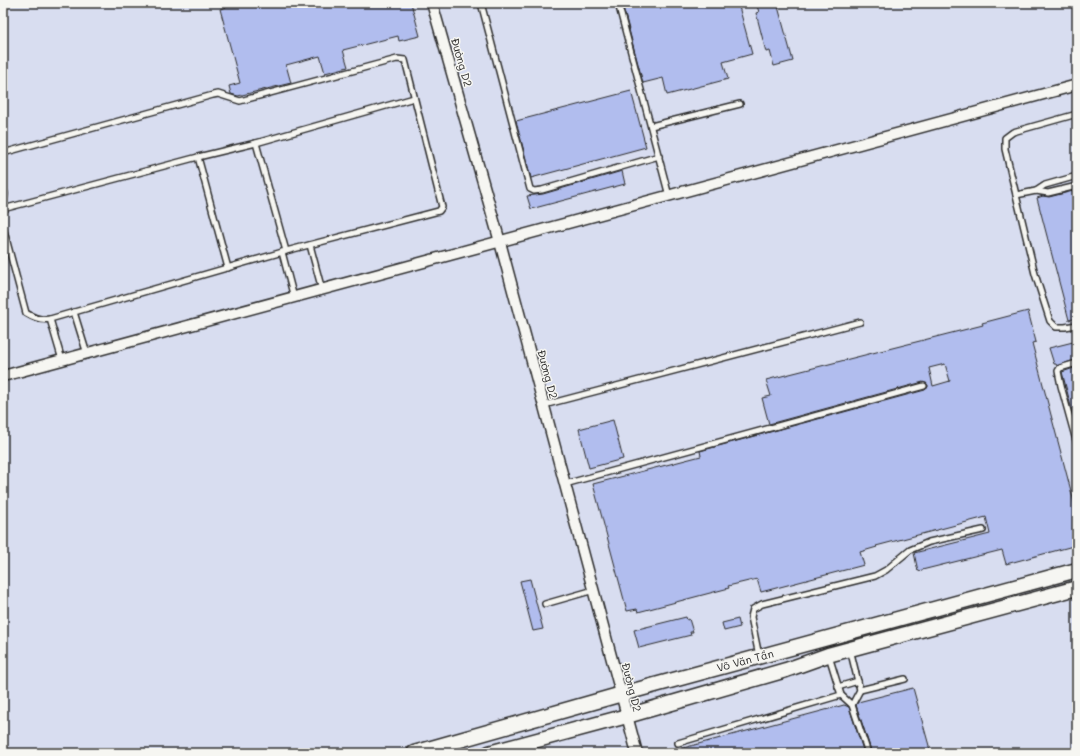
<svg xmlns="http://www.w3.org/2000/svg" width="1080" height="756" viewBox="0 0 1080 756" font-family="Mali,sans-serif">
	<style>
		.built { fill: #d8ddf0 }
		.building { fill: #b1bdee; stroke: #2b2b2b; fill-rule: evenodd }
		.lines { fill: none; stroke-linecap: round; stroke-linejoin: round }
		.lane-casing { stroke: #2b2b2b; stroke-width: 8 }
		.street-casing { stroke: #2b2b2b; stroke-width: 13 }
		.secondary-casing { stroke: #2b2b2b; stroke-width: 17 }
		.lane { stroke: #f6f6f2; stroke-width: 5 }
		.street { stroke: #f6f6f2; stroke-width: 10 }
		.secondary { stroke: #f6f6f2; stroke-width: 14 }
		.labels { text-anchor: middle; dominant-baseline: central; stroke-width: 3; stroke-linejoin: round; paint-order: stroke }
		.street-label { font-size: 11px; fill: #2b2b2b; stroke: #f6f6f2 }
	</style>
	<rect width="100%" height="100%" fill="#e8ebf1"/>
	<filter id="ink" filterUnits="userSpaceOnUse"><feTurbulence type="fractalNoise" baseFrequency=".025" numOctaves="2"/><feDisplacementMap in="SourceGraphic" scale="8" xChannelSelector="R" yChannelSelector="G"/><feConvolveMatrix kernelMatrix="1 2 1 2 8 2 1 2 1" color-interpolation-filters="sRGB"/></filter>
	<g filter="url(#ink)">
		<rect class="built" x="3" y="3" width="1074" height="750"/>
		<g class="building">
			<polygon points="241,3 411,3 420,36 399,41 398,36 343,50 348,67 325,73 320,56 286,65 291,83 238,96 231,94 229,86 240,83 220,9"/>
			<polygon points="622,3 738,3 752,54 723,62 728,79 667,95 663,78 643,83"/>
			<polygon points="756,3 777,3 793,61 774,66 770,51 766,52 756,13 759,12"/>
			<polygon points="631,91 646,147 531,178 516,121"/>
			<polygon points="622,171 625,184 531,209 527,196 543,194"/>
			<polygon points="1077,190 1077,318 1069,320 1037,198 1043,196 1049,197"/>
			<path d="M1028 311 1036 342 1032 343 1075 506H1077V545L1006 564 1002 550 918 571 914 553 990 534 986 517 876 546 877 547 860 552 864 565 761 592 757 579 728 586 729 588 638 612 637 609 627 611 593 484 701 456 700 451 925 390 928 387V385L923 382 769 424 762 398 771 396 766 380 983 325 982 323ZM945 364 950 381 933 386 929 368Z"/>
			<polygon points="1077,341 1077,359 1057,366 1056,364 1054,364 1049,348"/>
			<polygon points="1077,367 1077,429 1062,372"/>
			<polygon points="613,420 623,459 589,468 579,429"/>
			<polygon points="530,579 543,629 533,631 520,581"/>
			<polygon points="686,617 687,620 689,619 693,632 690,632 691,635 639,648 634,630"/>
			<polygon points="738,619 740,627 724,631 722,623"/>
			<polygon points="913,688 931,753 872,753 856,705 858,702"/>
			<polygon points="844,705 849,707 864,753 672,753 672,751"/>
		</g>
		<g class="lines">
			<defs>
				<g id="lane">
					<polyline points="481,3 530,189 534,191 542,190 659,156"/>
					<polyline points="618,3 669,196"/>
					<polyline points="1077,114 1013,132 1005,138 1005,149 1035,274 1050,321 1056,327 1065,327 1077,325"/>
					<polyline points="651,126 740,104"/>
					<polyline points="3,153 213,95 218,94 240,101 397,59 405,60 442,207 439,211 435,212 286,251"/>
					<polyline points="198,157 228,268"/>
					<polyline points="3,186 5,194 3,205"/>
					<polyline points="1036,191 1045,185 1077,176"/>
					<polyline points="1016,195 1036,191 1048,193 1077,186"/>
					<polyline points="3,209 198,157 256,143 414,98"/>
					<path d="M3 227 26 313C34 318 41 321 50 319L62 360"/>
					<polyline points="310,245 322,290"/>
					<polyline points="282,252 294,298"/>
					<polyline points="74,312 87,354"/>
					<polyline points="50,319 286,251 256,143"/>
					<polyline points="1077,363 1060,368 1058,371 1061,386 1077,444"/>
					<polyline points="544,405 860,322"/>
					<polyline points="565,484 924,386"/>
					<polyline points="545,604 594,590"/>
					<polyline points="850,649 860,690 852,705"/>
					<polyline points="759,656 751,617 753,609 762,604 875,576 886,570 910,550 929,542 983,530"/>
					<polyline points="829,656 841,695 852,705 868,753"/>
					<polyline points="838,687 858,681"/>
					<polyline points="860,690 905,679"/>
					<polyline points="678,743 841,695"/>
				</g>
				<g id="street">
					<polyline points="432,3 500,242 637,753"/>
					<polyline points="3,376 1077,85"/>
				</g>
				<g id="secondary">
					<polyline points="414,753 622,694 1077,570"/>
					<polyline points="489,753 627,716 786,670 828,655 1077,588"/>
				</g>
			</defs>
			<use href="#lane" class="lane-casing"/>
			<use href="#street" class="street-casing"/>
			<use href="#secondary" class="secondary-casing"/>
			<use href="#lane" class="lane"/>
			<use href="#street" class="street"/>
			<use href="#secondary" class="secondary"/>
		</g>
	</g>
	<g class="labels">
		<g class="street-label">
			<text transform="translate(462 62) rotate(74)">Đường D2</text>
			<text transform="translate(548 374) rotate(75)">Đường D2</text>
			<text transform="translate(745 660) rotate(-15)">Võ Văn Tần</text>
			<text transform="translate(632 687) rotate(76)">Đường D2</text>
		</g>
	</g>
	<rect width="1080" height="756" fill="none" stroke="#f6f6f2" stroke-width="16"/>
	<rect x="8" y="8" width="1064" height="740" fill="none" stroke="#2b2b2b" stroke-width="1.5" filter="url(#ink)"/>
</svg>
